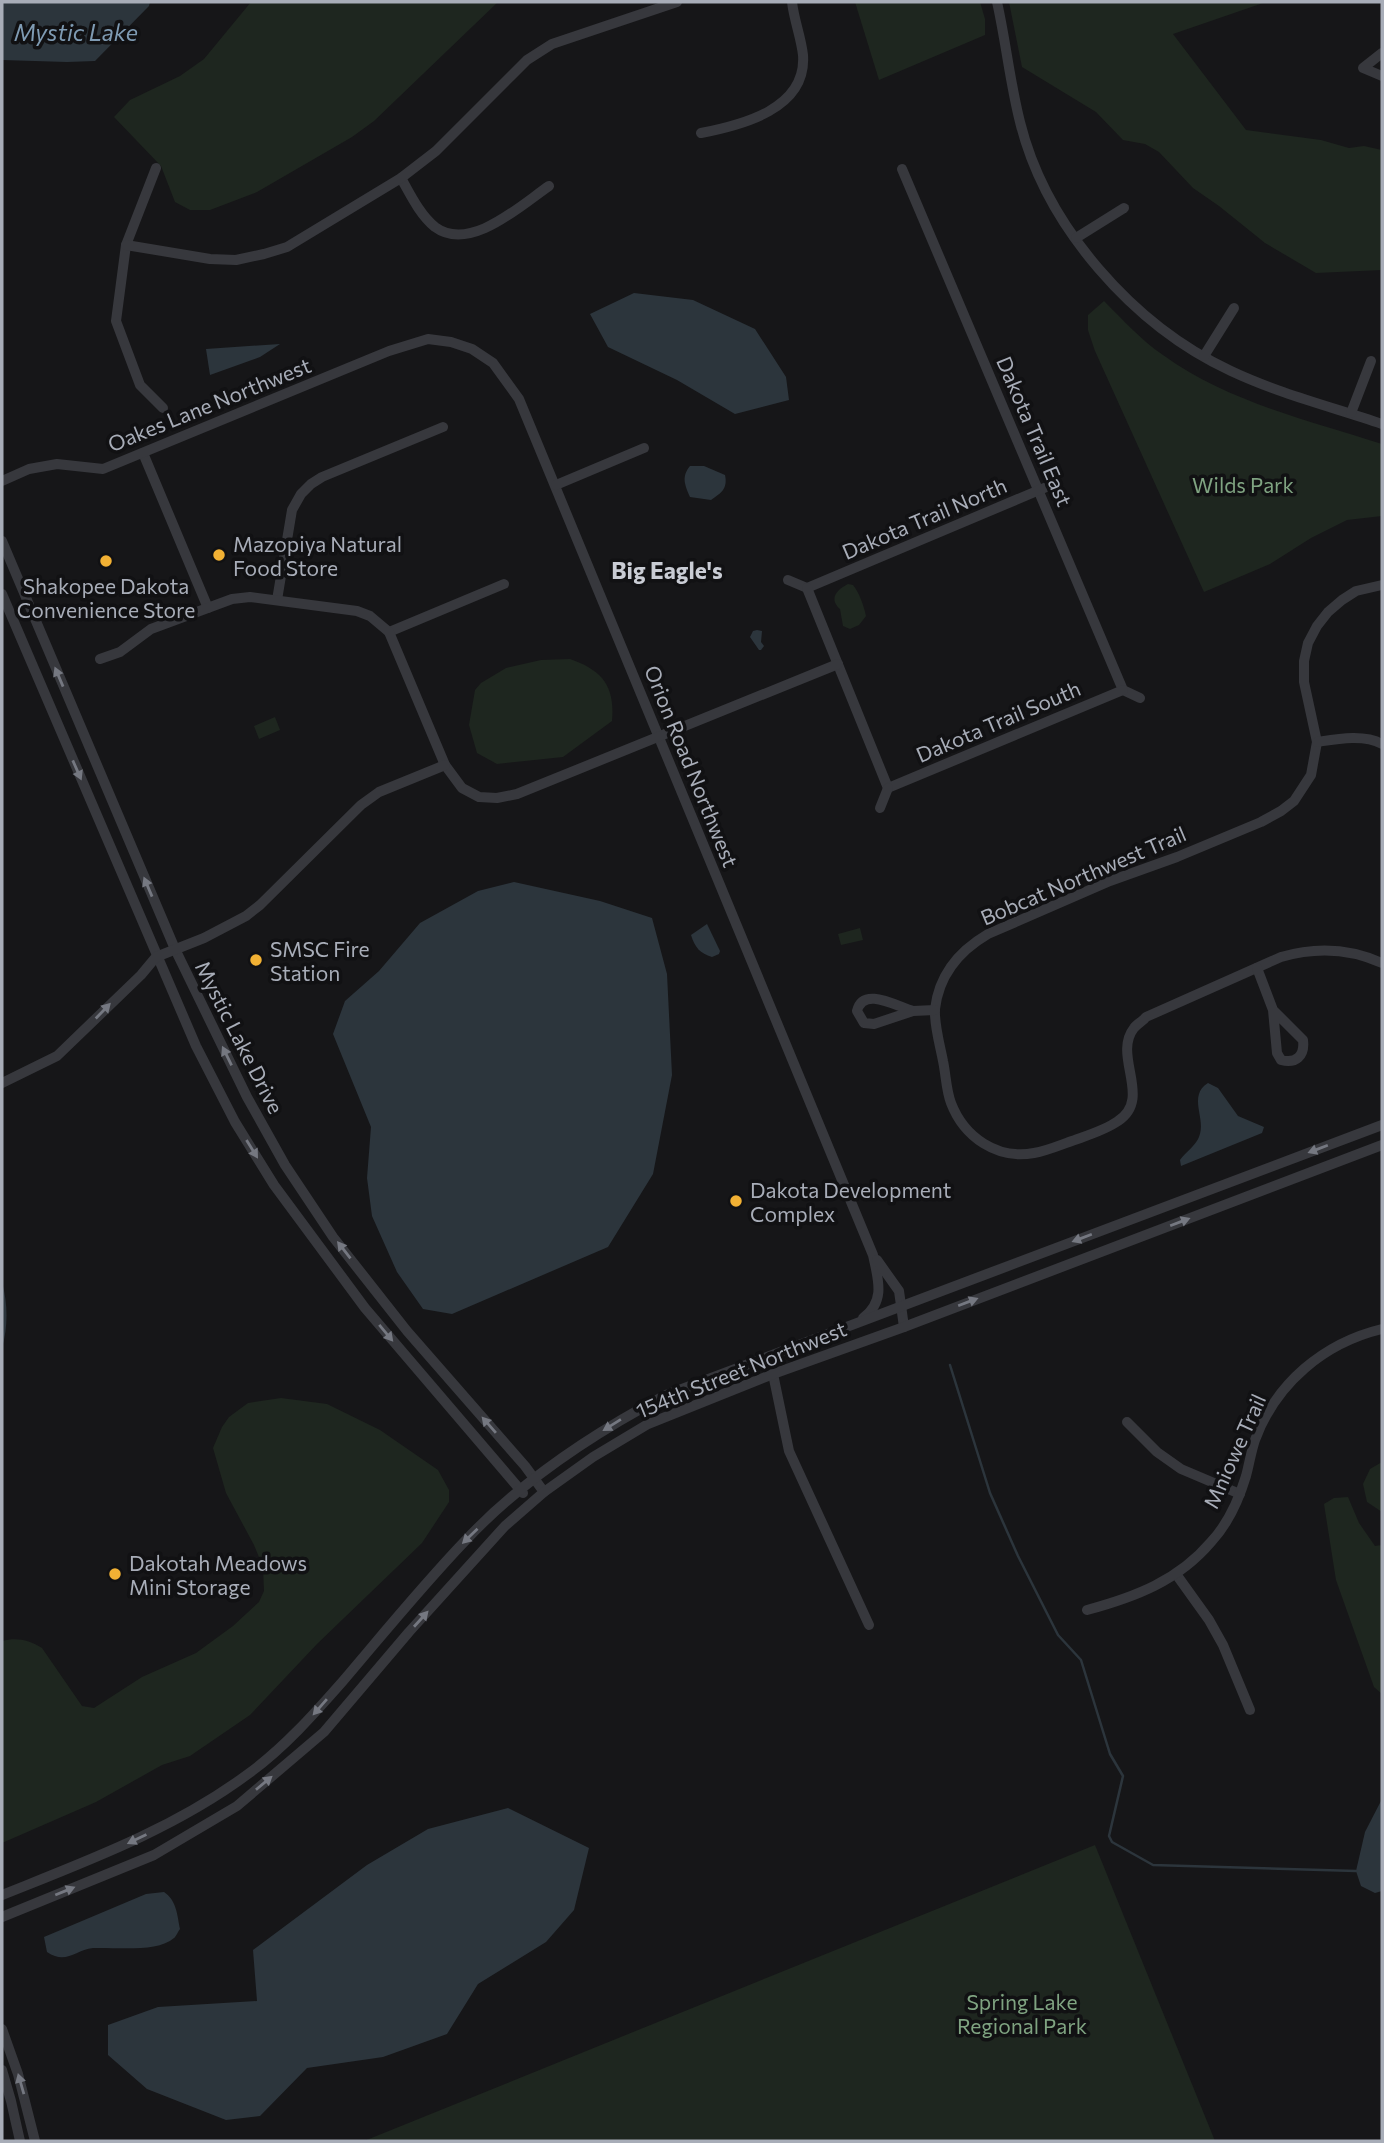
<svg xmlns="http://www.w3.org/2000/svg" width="1384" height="2143" viewBox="0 0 1384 2143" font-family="Commissioner,sans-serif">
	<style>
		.green { fill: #1e261f }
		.water { fill: #2c353c }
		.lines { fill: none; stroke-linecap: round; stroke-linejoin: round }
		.stream { stroke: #2c353c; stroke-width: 2.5 }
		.minor { stroke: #37383d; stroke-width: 10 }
		.oneway { fill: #757881 }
		.poi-dot { fill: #f2b134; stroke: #111113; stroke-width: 2.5 }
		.labels { text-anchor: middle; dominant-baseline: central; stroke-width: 7; stroke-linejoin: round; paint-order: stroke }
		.street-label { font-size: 21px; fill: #a8adb8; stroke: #111113 }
		.park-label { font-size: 21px; fill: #7fa381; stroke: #111113 }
		.poi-label { font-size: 21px; fill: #a8adb8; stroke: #111113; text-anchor: start }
		.water-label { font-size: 23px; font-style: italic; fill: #7f9bb3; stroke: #111113 }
		.neighbourhood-label { font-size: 23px; font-weight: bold; fill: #c9ccd4; stroke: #111113 }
	</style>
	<rect width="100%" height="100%" fill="#161618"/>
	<g class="green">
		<polygon points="251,2 498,2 374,121 352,137 257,192 210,210 190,210 175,202 161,166 114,117 130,100 180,76 204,59"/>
		<polygon points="855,2 980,2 985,19 985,35 879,80"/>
		<polygon points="1009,2 1266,2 1173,34 1246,130 1321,140 1349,148 1364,146 1382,150 1382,270 1316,273 1265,243 1219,206 1193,188 1159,152 1145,144 1123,140 1096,112 1022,67"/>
		<path d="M1104 301C1123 320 1141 340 1163 355 1228 402 1308 420 1382 444V516L1347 520 1311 538 1270 564 1204 592 1095 351 1088 330V315Z"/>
		<path d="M848 584 853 585C859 592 864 606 866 616L859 625 850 629 843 626 840 609C829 599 836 590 848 584Z"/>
		<path d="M570 659C602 670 615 686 612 721L563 757 497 764 477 753 469 725 475 690 481 683 506 668 541 660Z"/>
		<polygon points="275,717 280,730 259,739 254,726"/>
		<polygon points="860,928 863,940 841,945 838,934"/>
		<path d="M281 1398 327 1404 380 1430 438 1470 449 1490V1502L422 1543 317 1644 250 1715 190 1756 162 1765 96 1802 2 1843V1641C17 1637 29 1640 42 1648L82 1706 94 1708 142 1677 196 1653 233 1626 259 1602 264 1591 263 1567 254 1545 226 1493 213 1448 222 1427 229 1417 248 1403Z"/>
		<polygon points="1382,1462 1382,1512 1367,1502 1363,1484 1370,1469"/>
		<polygon points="1348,1497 1359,1523 1375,1546 1382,1545 1382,1694 1374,1687 1336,1580 1324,1504 1334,1498"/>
		<polygon points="1095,1845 1215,2141 364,2141"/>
	</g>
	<g class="water">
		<polygon points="2,2 150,2 149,6 95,61 67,62 2,60"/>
		<polygon points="634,293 693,300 755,329 786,377 789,400 735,414 677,380 608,347 590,314"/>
		<polygon points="280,344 260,357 210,375 206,349"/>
		<path d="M690 466H704L725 475C728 489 721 493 711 500L690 497C685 485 681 477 690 466Z"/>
		<polygon points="757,630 762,631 761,642 764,646 761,650 759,650 750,637 753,631"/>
		<polygon points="514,882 600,901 652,918 667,974 672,1075 653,1174 608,1247 452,1314 423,1309 397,1272 372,1216 367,1178 371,1127 333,1034 345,1001 379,971 420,923 478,891"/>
		<path d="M707 924 720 951 719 954 712 957C700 953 695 948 691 935Z"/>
		<path d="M1208 1083 1218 1088 1238 1116 1264 1127 1262 1133 1181 1166 1180 1160C1185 1153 1196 1145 1199 1137 1207 1119 1187 1096 1208 1083Z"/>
		<path d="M2 1282C8 1304 8 1327 2 1348Z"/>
		<polygon points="1382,1799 1382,1891 1375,1893 1361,1886 1356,1871 1365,1832"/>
		<polygon points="508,1808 589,1848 574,1910 546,1942 478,1984 447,2034 383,2057 307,2068 260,2116 226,2120 147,2089 108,2055 108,2025 158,2007 257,2001 253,1950 367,1865 428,1829"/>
		<path d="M164 1892C177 1901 177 1915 180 1929 179 1930 175 1938 174 1938 157 1953 115 1947 93 1948 75 1950 66 1965 47 1952L44 1937 146 1894Z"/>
	</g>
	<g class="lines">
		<polyline class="stream" points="950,1365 990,1493 1018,1556 1058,1635 1081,1660 1110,1754 1123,1776 1109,1836 1112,1842 1153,1865 1356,1871"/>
		<g class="minor">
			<path d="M997 2C1006 42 1010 83 1020 122 1046 227 1134 326 1231 371 1280 394 1332 407 1382 424"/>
			<polyline points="1382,53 1363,68 1382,76"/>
			<path d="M701 133C742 125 807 109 803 55 801 37 794 20 792 2"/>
			<polyline points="156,168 126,245 116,321 140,385 163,408"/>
			<polyline points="902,169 1123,690 1140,698"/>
			<path d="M401 178C410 194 420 215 435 227 470 253 521 205 549 186"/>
			<polyline points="1076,238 1124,208"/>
			<polyline points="126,245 210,259 236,260 264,254 287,247 401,178 436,151 527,60 552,44 677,2"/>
			<polyline points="1204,356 1234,308"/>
			<polyline points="1351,413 1371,361"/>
			<polyline points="143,453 208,608"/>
			<path d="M2 481 29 469 57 464 103 469 389 351 428 339 451 342 472 349 493 363 519 399 873 1255C878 1279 886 1301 863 1318"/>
			<polyline points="556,485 644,448"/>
			<polyline points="2,541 175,949 247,1097 285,1165 333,1237 407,1331 525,1466 544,1492"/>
			<polyline points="788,580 807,588"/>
			<path d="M1382 585 1356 591 1342 600 1328 612 1317 626 1308 643 1304 661V682L1317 742 1311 775 1294 801 1281 811 1261 822 1177 857 1110 881 988 934C959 951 939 974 935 1009 934 1025 940 1045 943 1061 946 1075 946 1090 951 1103 964 1137 997 1160 1034 1153 1046 1151 1058 1146 1069 1142 1085 1136 1104 1131 1118 1121 1153 1098 1112 1056 1134 1028 1137 1024 1143 1021 1146 1017L1281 957C1315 947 1349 948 1382 963"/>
			<polyline points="807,588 1056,483"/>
			<polyline points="807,588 888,788"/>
			<polyline points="2,594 196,1046 235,1122 274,1185 365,1308 523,1493"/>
			<polyline points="277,600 292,510 301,494 311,484 322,477 443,427"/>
			<polyline points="389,632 504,584"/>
			<polyline points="100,659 120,652 151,629 232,599 250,597 357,611 370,616 389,632 445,765 462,788 479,797 497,798 517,794 838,664"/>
			<path d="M1317 742C1337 739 1364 734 1382 744"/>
			<polyline points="888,788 1123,690"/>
			<polyline points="880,808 888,788"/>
			<path d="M1257 968 1273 1010 1277 1053 1281 1060C1296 1064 1305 1056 1303 1040L1273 1010"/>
			<path d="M913 1011C896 1006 863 986 857 1011L864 1023 874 1024 913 1011 935 1010"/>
			<polyline points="2,1083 57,1056 141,975 156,957 204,938 246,916 260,905 361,805 379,792 445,765"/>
			<polyline points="877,1260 899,1291 904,1327"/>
			<polyline points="773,1374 789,1451 869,1625"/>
			<polyline points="1127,1422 1157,1452 1181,1469 1240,1494"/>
			<polyline points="1176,1574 1209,1620 1223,1645 1250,1710"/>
			<path d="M1087 1610C1135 1597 1178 1581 1211 1542 1227 1525 1239 1499 1246 1476 1249 1465 1251 1452 1255 1440 1276 1383 1324 1343 1382 1329"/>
			<path d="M2 1895C87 1861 174 1829 248 1774 284 1748 314 1714 343 1681 383 1634 422 1586 465 1541 522 1480 592 1434 666 1395L1382 1125"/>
			<polyline points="2,1917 154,1855 237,1806 324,1732 409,1632 505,1526 544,1492 593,1457 648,1424 773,1374 904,1327 1382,1145"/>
			<polyline points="2,2029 18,2074 35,2141"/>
			<polyline points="2,2070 11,2101 20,2141"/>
		</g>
	</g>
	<defs><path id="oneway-solid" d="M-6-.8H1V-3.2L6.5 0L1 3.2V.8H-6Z" transform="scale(1.75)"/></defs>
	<g class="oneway">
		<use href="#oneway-solid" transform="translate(59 677) rotate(-113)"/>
		<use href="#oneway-solid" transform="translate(77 770) rotate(66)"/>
		<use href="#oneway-solid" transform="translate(148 887) rotate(-113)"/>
		<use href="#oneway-solid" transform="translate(103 1011) rotate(-46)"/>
		<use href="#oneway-solid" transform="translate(227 1056) rotate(-116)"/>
		<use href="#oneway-solid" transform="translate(252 1149) rotate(58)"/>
		<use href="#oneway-solid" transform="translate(1318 1149) rotate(159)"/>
		<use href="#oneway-solid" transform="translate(1180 1222) rotate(-21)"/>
		<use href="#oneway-solid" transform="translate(1082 1238) rotate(159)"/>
		<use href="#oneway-solid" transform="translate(344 1250) rotate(-128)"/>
		<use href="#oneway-solid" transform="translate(968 1302) rotate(-21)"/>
		<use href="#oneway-solid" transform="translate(386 1333) rotate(50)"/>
		<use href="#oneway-solid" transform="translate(489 1425) rotate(-131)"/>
		<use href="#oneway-solid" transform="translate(612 1425) rotate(148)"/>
		<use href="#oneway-solid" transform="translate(470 1536) rotate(136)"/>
		<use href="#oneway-solid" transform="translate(421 1619) rotate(-48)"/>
		<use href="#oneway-solid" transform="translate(320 1707) rotate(131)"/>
		<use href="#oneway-solid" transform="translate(264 1783) rotate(-40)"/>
		<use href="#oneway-solid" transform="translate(137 1839) rotate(154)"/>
		<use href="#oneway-solid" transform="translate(65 1891) rotate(-22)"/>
		<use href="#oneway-solid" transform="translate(21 2084) rotate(-106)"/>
	</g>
	<g class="poi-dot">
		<circle cx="219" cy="555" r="7"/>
		<circle cx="106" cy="561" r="7"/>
		<circle cx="256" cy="960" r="7"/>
		<circle cx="736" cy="1201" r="7"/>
		<circle cx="115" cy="1574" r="7"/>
	</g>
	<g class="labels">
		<g class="street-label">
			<text transform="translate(209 404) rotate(-22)">Oakes Lane Northwest</text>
			<text transform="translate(1035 431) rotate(67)">Dakota Trail East</text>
			<text transform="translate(924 518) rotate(-23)">Dakota Trail North</text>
			<text transform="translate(998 721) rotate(-23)">Dakota Trail South</text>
			<text transform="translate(692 766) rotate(68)">Orion Road Northwest</text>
			<text transform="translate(1083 875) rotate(-23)">Bobcat Northwest Trail</text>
			<text transform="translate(240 1037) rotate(63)">Mystic Lake Drive</text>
			<text transform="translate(741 1369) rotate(-22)">154th Street Northwest</text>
			<text transform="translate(1234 1451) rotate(-66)">Mniowe Trail</text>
		</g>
		<g class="park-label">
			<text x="1243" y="484">Wilds Park</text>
			<text x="1022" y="2001">Spring Lake<tspan x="1022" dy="24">Regional Park</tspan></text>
		</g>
		<g class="poi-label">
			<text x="233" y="543">Mazopiya Natural<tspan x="233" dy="24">Food Store</tspan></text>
			<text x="106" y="585" text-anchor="middle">Shakopee Dakota<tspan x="106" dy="24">Convenience Store</tspan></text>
			<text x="270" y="948">SMSC Fire<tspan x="270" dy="24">Station</tspan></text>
			<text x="750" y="1189">Dakota Development<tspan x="750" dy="24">Complex</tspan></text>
			<text x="129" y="1562">Dakotah Meadows<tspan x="129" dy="24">Mini Storage</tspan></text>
		</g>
		<g class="water-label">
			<text x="76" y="32">Mystic Lake</text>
		</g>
		<g class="neighbourhood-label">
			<text x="667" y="570">Big Eagle's</text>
		</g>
	</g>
	<rect width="1384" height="2143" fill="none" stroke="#a8adb8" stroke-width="7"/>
</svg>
